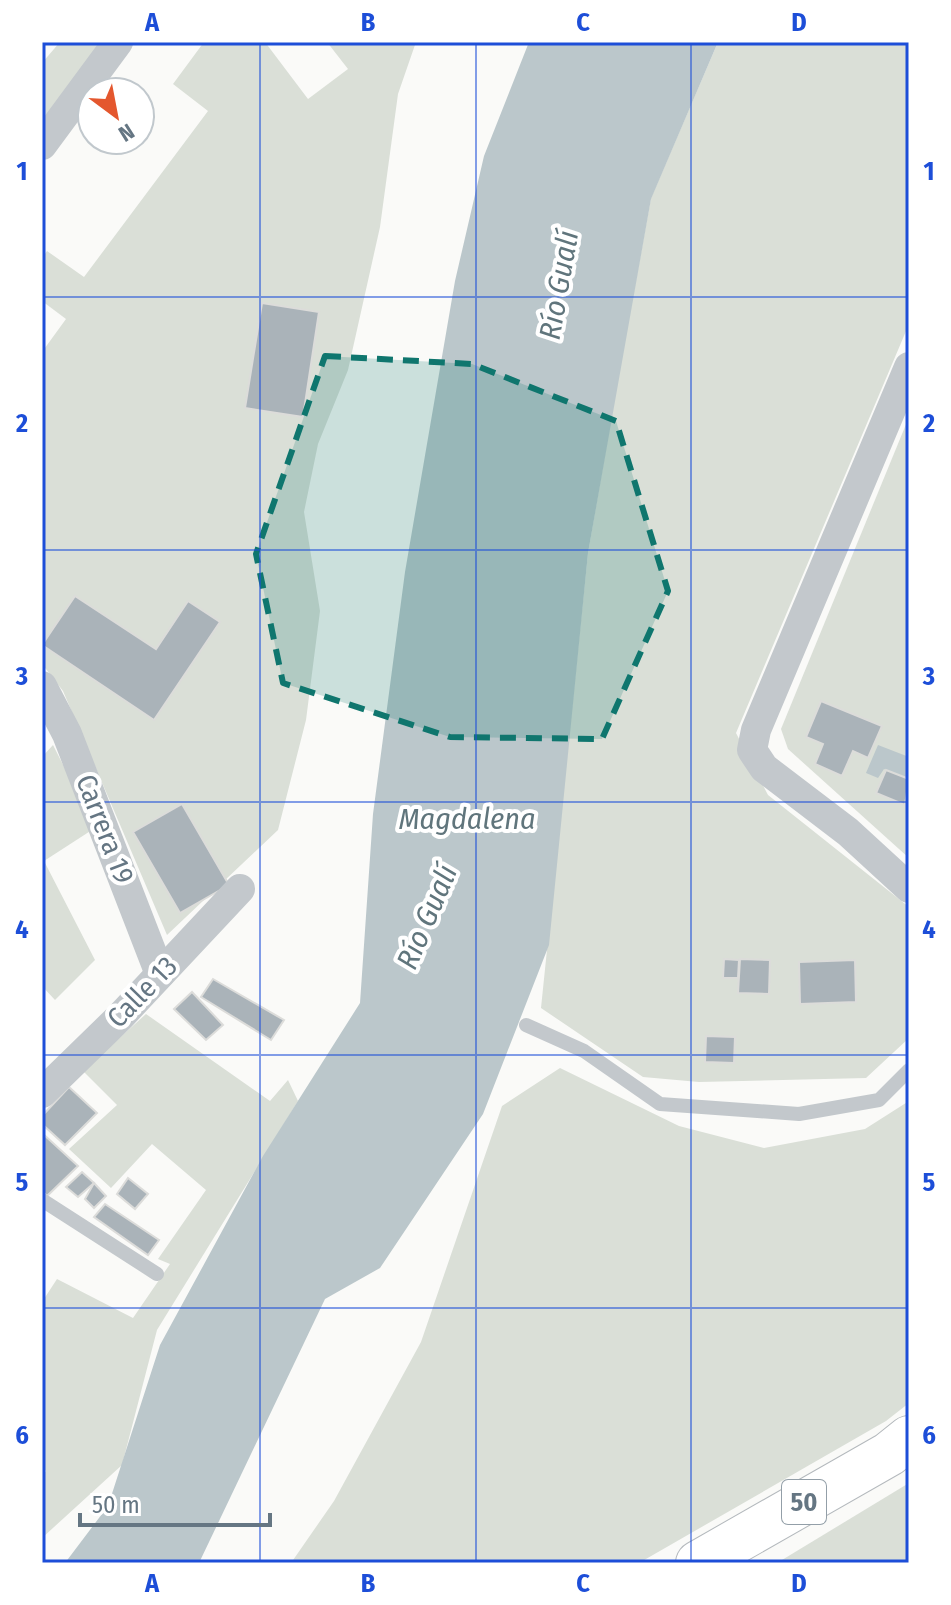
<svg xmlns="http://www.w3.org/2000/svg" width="951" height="1605" viewBox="0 0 951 1605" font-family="'Fira Sans Condensed',sans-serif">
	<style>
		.green { fill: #dadfd7 }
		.water { fill: #bbc7cb }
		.building { fill: #aab3b9; stroke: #dcdcda; stroke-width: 2 }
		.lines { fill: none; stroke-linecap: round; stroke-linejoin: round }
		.highway-casing { stroke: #b4b9bd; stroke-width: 46 }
		.lane { stroke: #c3c8cc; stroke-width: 14 }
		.street { stroke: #c3c8cc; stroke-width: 30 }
		.highway { stroke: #fff; stroke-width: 44 }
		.marked { fill: #0f766e; fill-opacity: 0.2; stroke: #0f766e; stroke-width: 6; stroke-dasharray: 16 10; stroke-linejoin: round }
		.grid { fill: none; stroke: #1d4ed8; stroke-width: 2; stroke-opacity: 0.55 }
		.labels { text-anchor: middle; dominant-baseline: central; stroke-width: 8; stroke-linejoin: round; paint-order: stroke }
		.shield { fill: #fff; stroke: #939fa8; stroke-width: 2 }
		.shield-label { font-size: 26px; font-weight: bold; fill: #657683 }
		.street-label { font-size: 28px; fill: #657683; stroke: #fff }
		.water-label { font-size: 30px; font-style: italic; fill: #60757c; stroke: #fff }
		.neatline { fill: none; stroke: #1d4ed8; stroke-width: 3 }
		.grid-label { font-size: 26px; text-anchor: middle; font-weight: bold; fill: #1d4ed8 }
	</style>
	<rect width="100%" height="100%" fill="#fafaf8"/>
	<g class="green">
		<polygon points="60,42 112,42 42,128 42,63"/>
		<polygon points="204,42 265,42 308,99 348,69 327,42 416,42 398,94 380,227 348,370 318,444 304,512 320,611 306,720 278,830 167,935 63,691 42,664 42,352 66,319 42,301 42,258 47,251 84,277 208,111 173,84"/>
		<polygon points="718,42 909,42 909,324 736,733 768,795 909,907 909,1038 866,1078 699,1082 643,1077 541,1008 588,553 621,362 651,198"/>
		<polygon points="909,417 909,858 788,749 781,729"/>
		<polygon points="53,745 95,828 44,861 95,960 55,1000 42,986 42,757"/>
		<polygon points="146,1014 270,1101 288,1080 298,1101 157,1330 122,1465 42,1538 42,1475 46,1471 42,1467 42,1302 57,1279 133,1318 170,1264 158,1259 206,1190 152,1144 111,1188 69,1149 117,1105 83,1071"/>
		<polygon points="560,1068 679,1126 764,1148 865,1129 909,1101 909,1403 886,1421 639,1563 291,1563 334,1501 421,1342 502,1106"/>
		<polygon points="909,1483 909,1563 777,1563"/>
	</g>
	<g class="water">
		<polygon points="529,42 718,42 651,199 588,553 549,945 483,1114 380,1268 325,1299 199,1563 65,1563 108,1506 160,1345 263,1156 360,1003 373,814 405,572 455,281 484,156"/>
		<polygon points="878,745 909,757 909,779 884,769 878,778 866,773"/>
	</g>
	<g class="building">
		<polygon points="262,303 319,312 303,417 245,408"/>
		<polygon points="75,596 156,649 188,601 220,622 154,720 42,645"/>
		<polygon points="821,701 882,726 868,758 853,751 842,776 815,764 823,744 806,737"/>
		<polygon points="886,770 909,779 905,805 876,793"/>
		<polygon points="182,804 229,885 180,913 133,832"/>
		<polygon points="724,959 739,960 738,978 723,978"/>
		<polygon points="740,959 770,960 769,994 738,993"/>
		<polygon points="855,960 856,1002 800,1004 799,962"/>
		<polygon points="213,979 284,1020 271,1040 201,997"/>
		<polygon points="192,992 223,1025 206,1040 174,1009"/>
		<polygon points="706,1036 735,1037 734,1063 705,1062"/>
		<polygon points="69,1087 97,1113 65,1145 42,1124 42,1116"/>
		<polygon points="42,1133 78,1166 47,1196 42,1191"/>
		<polygon points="82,1172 94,1183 78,1197 66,1187"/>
		<polygon points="128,1178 148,1194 135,1209 117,1194"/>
		<polygon points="94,1183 106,1196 94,1208 85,1199"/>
		<polygon points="105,1204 159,1240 148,1255 94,1217"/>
	</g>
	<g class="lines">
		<defs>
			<polyline id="highway" points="698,1563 889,1454 909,1438"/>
		</defs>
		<use href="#highway" class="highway-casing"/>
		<g class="lane">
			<polyline points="526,1025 584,1051 660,1104 799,1114 879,1100 909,1070"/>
			<polyline points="42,1200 157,1274"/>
		</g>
		<g class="street">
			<polyline points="42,145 118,42"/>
			<polyline points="909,367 756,730 752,750 764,768 848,832 909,888"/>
			<polyline points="42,686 67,734 160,974"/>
			<polyline points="42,1093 121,1016 240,889"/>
		</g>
		<use href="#highway" class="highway"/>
	</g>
	<path class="marked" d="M325 356 472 364 616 421 668 591 602 739 450 737 283 683 256 554Z"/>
	<path class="grid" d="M260 42V1563M476 42V1563M691 42V1563M42 297H909M42 550H909M42 802H909M42 1055H909M42 1308H909"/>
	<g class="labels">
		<rect class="shield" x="782" y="1480" width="44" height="44" rx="6"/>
		<g class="shield-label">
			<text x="804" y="1502">50</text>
		</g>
		<g class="street-label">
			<text transform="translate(105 829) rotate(69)">Carrera 19</text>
			<text transform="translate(142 992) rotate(-46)">Calle 13</text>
		</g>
		<g class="water-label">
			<text transform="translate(559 285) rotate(-80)">Río Gualí</text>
			<text x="467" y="819">Magdalena</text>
			<text transform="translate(427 917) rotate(-67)">Río Gualí</text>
		</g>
	</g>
	<rect width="951" height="1605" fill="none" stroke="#ffffff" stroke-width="88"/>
	<g transform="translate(116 116) rotate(148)"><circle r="38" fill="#ffffff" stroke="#c1c8cd" stroke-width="2"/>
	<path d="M0-6L14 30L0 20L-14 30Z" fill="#e4572e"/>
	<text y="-12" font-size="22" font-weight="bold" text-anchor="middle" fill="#657683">N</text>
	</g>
	<path d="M80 1513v12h190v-12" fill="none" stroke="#657683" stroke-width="4"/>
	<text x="92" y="1513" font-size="24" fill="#657683" stroke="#ffffff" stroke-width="6" paint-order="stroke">50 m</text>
	<rect x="44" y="44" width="863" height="1517" class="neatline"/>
	<g class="grid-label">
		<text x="152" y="31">A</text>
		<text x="368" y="31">B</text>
		<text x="583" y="31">C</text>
		<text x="799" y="31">D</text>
		<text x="22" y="180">1</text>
		<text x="929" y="180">1</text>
		<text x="22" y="432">2</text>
		<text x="929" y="432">2</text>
		<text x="22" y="685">3</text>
		<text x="929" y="685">3</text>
		<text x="22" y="938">4</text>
		<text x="929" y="938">4</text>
		<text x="22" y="1191">5</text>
		<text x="929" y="1191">5</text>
		<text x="22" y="1444">6</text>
		<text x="929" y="1444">6</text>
		<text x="152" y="1592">A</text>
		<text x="368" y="1592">B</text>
		<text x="583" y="1592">C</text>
		<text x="799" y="1592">D</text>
	</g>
</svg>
